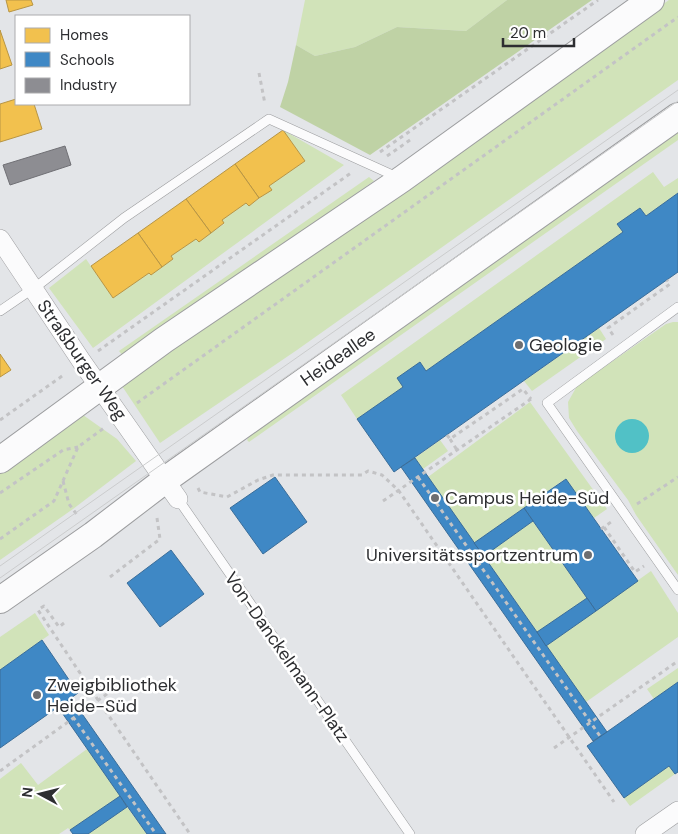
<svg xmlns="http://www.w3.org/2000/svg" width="678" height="834" viewBox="0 0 678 834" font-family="'DM Sans',sans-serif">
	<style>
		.green { fill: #d1e3b9 }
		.forest { fill: #bfd2a5 }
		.water { fill: #51c1c6 }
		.homes { fill: #f2c14e; stroke: #b79545 }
		.schools { fill: #3f88c5; stroke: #3a6d99 }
		.industry { fill: #8d8d92; stroke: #707075 }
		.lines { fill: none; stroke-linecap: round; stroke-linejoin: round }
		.service-casing { stroke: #9c9d9f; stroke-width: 10 }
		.minor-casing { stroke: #9c9d9f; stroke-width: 20 }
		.secondary-casing { stroke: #9c9d9f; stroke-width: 28 }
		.path { stroke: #c3c3c5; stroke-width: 3; stroke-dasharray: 4 4; stroke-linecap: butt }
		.service { stroke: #fbfbfc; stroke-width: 9 }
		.minor { stroke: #fbfbfc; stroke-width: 19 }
		.secondary { stroke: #fbfbfc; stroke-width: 26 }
		.tram { stroke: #cbcccd; stroke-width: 1 }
		.poi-dot { fill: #6d6e71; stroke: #fff; stroke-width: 2 }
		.labels { text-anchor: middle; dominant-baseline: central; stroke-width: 5; stroke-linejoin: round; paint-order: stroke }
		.poi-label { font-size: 18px; fill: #2d2e31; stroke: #fff; text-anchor: start }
		.street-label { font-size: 18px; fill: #2d2e31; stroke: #fff }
	</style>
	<rect width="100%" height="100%" fill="#e3e5e8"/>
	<g class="green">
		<polygon points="305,0 507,0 466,31 397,27 355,47 315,56 296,45"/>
		<polygon points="669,0 678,0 678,80 297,350 160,443 122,386"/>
		<polygon points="283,130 344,165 93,348 49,288 86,259 113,298 149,273 151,275 173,259 171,256 196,239 199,241 224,224 222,220 246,203 249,206 271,190 269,186 305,161"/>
		<polygon points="678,131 678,140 249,442 247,440 254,429"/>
		<polygon points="653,172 664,187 678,178 678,193 646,216 640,208 617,224 623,232 426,371 420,362 398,378 403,387 357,419 341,395"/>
		<polygon points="369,177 374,181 124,357 119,351"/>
		<polygon points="673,322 678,322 678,575 636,515 628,500 577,431 569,418 568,402 577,386 666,324"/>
		<polygon points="599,328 606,339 532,391 524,381"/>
		<polygon points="530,402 607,509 594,518 565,479 474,543 428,477"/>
		<polygon points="83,415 117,439 136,461 73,509 0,560 0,472"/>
		<polygon points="440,440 448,451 423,469 415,458"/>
		<polygon points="533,521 587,598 537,632 484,556"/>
		<polygon points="651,571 678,613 678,637 586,702 546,646"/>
		<polygon points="35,613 49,635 0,670 0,637"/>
		<polygon points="678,668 678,682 654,699 647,689"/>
		<polygon points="87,749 120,796 70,830 68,828 59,834 0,834 0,779 21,763 38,785"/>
		<polygon points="669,766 675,774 630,806 624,798"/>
		<polygon points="127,807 147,834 88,834"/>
	</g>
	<polygon class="forest" points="507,0 592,0 370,155 280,107 288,82 296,45 315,56 355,47 397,27 466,31"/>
	<circle class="water" cx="632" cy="436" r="17"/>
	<g class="homes">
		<polygon points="6,0 31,0 33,5 9,12"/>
		<polygon points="0,30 12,65 0,69"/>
		<polygon points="16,99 16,104 34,104 42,129 0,142 0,104"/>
		<polygon points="283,130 305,161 269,186 272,190 259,198 235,164"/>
		<polygon points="235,164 259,198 249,206 246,203 222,220 224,223 211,233 186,199"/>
		<polygon points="186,199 211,233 199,242 196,239 171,256 173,259 162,267 138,233"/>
		<polygon points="138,233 162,267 151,275 149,273 113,298 91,266"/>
		<polygon points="0,354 11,370 0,377"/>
	</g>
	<g class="schools">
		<polygon points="678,193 678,272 394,472 357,419 403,387 397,378 420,362 426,371 623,232 617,224 640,208 646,216"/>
		<polygon points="415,458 607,732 593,741 401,467"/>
		<polygon points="275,477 307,522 263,554 230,508"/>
		<polygon points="566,479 638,581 596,611 524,508"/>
		<polygon points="524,508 533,521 484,556 474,543"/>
		<polygon points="171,550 204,594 160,627 127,583"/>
		<polygon points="587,598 596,611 546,646 537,632"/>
		<polygon points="42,640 78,693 0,748 0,670"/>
		<polygon points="678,682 678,772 675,774 669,766 624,798 587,746"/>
		<polygon points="71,698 166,834 147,834 120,796 58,707"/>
		<polygon points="120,796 127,807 88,834 73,834 70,830"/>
	</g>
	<polygon class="industry" points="65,146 71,165 10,185 3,165"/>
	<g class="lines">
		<defs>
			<g id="service">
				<polyline points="678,307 547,403 678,590"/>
				<polyline points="0,311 41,283 124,218 269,119 397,177"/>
				<polyline points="178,499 410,834"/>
			</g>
			<g id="minor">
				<polyline points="0,239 82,362 178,499"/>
				<polyline points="645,834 678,811"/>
			</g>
			<g id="secondary">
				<polyline points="0,460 164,340 402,179 651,0"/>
				<polyline points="0,600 93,535 165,480 678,116"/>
			</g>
		</defs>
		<use href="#service" class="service-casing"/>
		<use href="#minor" class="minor-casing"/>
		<use href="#secondary" class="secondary-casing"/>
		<g class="path">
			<polyline points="259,73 265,104"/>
			<polyline points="380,152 598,0"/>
			<polyline points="387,156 413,138"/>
			<polyline points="613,335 608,328 670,284 667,280"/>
			<polyline points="98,351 351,173"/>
			<polyline points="137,403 678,17"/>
			<polyline points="0,420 65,374"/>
			<polyline points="447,435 450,439 523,389 531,399"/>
			<polyline points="450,439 457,450"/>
			<polyline points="418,477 600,736"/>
			<polyline points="63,481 69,504 78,516"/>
			<polyline points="198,488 200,492 227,497 258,480 273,475 362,475 368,471 382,475 399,491 614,802"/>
			<polyline points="0,493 63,450 78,447"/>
			<polyline points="383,501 531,399"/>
			<polyline points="637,504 678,477"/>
			<polyline points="604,527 635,572 644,566"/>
			<polyline points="601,529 611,522"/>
			<polyline points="0,539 54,501 78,447 104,428"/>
			<polyline points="110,577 160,539 157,518"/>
			<polyline points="64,623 59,627 44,606 38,610 98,700 190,834"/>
			<polyline points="65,703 73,717 156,834"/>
			<polyline points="554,748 678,661"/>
			<polyline points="0,771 111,691"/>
		</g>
		<use href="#service" class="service"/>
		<use href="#minor" class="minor"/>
		<use href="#secondary" class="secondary"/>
		<g class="tram">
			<polyline points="0,566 678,90"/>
			<polyline points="0,578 678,101"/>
		</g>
	</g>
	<g class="poi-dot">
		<circle cx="519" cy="345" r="5"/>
		<circle cx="435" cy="498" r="5"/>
		<circle cx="588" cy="555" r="5"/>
		<circle cx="37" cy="695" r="5"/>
	</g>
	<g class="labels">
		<g class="poi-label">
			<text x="529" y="345">Geologie</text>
			<text x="445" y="498">Campus Heide-Süd</text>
			<text x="578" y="555" text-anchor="end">Universitätssportzentrum</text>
			<text x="47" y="685">Zweigbibliothek<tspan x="47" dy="21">Heide-Süd</tspan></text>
		</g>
		<g class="street-label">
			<text transform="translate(338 357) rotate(-35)">Heideallee</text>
			<text transform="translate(82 360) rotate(55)">Straßburger Weg</text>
			<text transform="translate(287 657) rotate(55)">Von-Danckelmann-Platz</text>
		</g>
	</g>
	<rect x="15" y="15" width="175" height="90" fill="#ffffff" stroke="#ababad"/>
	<rect x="25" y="28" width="25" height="15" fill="#f2c14e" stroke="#ababad"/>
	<text x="60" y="40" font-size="15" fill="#2d2e31">Homes</text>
	<rect x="25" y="52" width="25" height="15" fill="#3f88c5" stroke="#ababad"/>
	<text x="60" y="65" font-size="15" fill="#2d2e31">Schools</text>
	<rect x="25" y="78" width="25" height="15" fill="#8d8d92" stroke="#ababad"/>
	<text x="60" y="90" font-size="15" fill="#2d2e31">Industry</text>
	<g transform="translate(40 794) rotate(277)" stroke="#ffffff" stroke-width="4" paint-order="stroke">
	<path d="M0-4L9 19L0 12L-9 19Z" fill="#2d2e31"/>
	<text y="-8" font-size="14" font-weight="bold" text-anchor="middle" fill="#2d2e31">N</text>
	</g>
	<path d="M503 38v8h71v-8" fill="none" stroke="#2d2e31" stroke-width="2.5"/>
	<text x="510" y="38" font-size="15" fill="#2d2e31" stroke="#ffffff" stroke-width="4" paint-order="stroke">20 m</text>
</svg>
